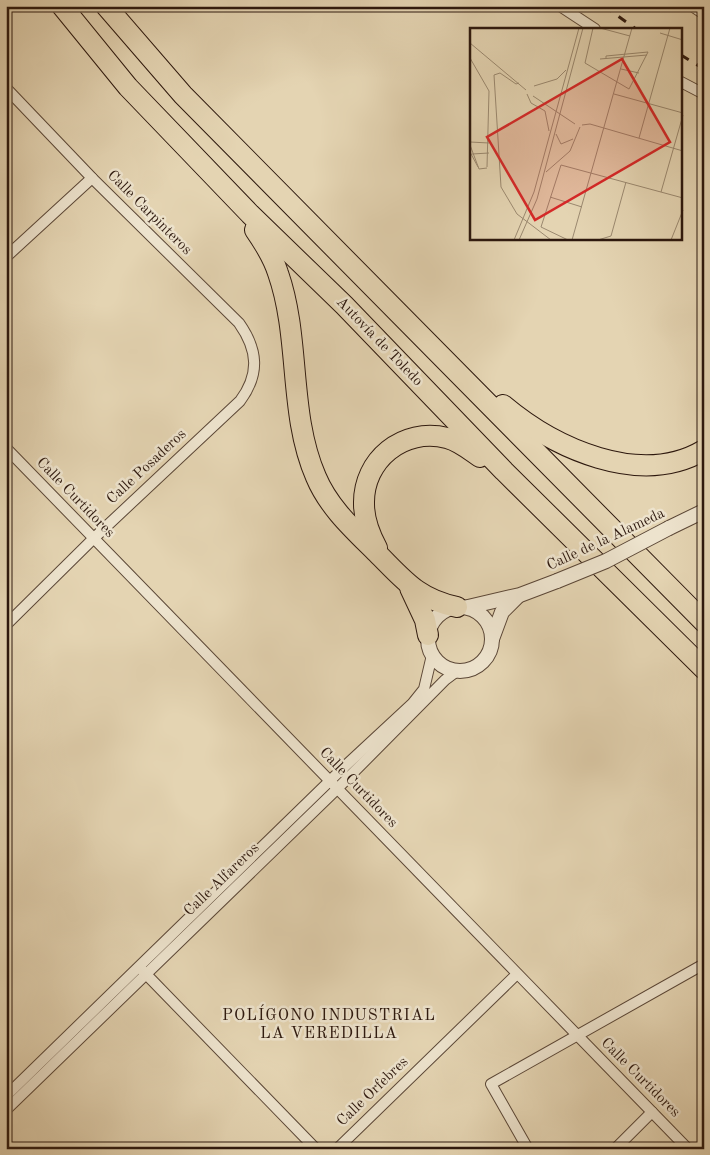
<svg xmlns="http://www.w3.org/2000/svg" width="710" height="1155" viewBox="0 0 710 1155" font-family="'Old Standard TT',serif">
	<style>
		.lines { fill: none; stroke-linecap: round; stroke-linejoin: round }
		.minor-casing { stroke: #5b4737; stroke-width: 12 }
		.tertiary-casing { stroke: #5b4737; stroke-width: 16 }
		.motorway-casing { stroke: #2d180e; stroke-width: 22 }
		.minor { stroke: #ede3cd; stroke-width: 10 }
		.tertiary { stroke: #ede3cd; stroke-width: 14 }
		.motorway { stroke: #e4d4b2; stroke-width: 20 }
		.rail { stroke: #2d180e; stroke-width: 3; stroke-dasharray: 9 9; stroke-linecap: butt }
		.tertiary-bridge-casing { stroke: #5b4737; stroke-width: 16; stroke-linecap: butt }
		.tertiary-bridge { stroke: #ede3cd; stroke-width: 14 }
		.labels { text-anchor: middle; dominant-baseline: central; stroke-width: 5; stroke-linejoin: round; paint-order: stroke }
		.street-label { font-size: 15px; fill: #2d180e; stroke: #ede3cd }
		.neighbourhood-label { font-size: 16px; letter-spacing: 1px; fill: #2d180e; stroke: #ede3cd }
		.inset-road { fill: none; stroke: #9b8970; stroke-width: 1 }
		.view { fill: #d62828; fill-opacity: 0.15; stroke: #d62828; stroke-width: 2.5 }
		.inset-edge { fill: none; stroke: #2d180e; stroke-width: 2.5 }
	</style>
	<rect width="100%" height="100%" fill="#e4d4b2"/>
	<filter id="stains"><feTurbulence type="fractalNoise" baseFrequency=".004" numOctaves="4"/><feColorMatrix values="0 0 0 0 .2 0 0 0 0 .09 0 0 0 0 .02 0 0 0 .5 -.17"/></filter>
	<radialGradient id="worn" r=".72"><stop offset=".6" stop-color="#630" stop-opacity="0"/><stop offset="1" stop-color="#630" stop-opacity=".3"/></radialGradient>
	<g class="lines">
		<defs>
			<g id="minor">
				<polyline points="560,6 595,29"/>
				<polyline points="692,6 704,14"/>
				<polyline points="681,82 704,94"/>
				<path d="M6 88 92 178 239 323C258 350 260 374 240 401L94 538 6 625"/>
				<polyline points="6,257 92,178"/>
				<polyline points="6,448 688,1149"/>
				<polyline points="142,970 316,1149"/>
				<polyline points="6,1096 343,768 412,704 424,689 432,655"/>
				<polyline points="6,1110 337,789 445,680 457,671"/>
				<polyline points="337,1149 517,974"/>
				<polyline points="528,1149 491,1084 704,964"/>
				<polyline points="615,1149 652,1112"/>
			</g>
			<g id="tertiary">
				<polyline points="669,528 704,511"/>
				<polyline points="468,607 520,595 557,581"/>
				<circle cx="460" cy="639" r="32"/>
				<polyline points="492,639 502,612 517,597"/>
			</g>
			<g id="motorway">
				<polyline points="62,6 128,87 250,214 344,305 504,471 704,669"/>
				<polyline points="106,6 183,95 704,622"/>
				<path d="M255 230C264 243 273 257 278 273 301 339 288 413 316 477 329 508 354 530 377 553 404 580 418 599 457 607"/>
				<path d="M503 405C554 448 640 488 704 450"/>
				<path d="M377 548C370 535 364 520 364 504 363 460 403 427 447 438 459 441 470 450 480 457"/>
				<polyline points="410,588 425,620 428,635"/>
			</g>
		</defs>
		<use href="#minor" class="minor-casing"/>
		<use href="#tertiary" class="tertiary-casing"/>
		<use href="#motorway" class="motorway-casing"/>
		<use href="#minor" class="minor"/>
		<use href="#tertiary" class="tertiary"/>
		<use href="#motorway" class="motorway"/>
		<g class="rail">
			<polyline points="604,6 636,29"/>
			<polyline points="681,55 704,69"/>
		</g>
		<defs>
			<polyline id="tertiary-bridge" points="557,581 606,561 669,528"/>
		</defs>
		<use href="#tertiary-bridge" class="tertiary-bridge-casing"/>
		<use href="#tertiary-bridge" class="tertiary-bridge"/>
	</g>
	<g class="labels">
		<g class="street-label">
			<text transform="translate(149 213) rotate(45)">Calle Carpinteros</text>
			<text transform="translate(379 342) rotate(46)">Autovía de Toledo</text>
			<text transform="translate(147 467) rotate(-43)">Calle Posaderos</text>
			<text transform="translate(75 498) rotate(46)">Calle Curtidores</text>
			<text transform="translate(606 540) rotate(-25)">Calle de la Alameda</text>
			<text transform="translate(358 788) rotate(46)">Calle Curtidores</text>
			<text transform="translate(222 880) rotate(-44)">Calle Alfareros</text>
			<text transform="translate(640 1078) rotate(45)">Calle Curtidores</text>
			<text transform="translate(373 1092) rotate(-44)">Calle Orfebres</text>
		</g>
		<g class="neighbourhood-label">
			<text x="329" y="1016">POLÍGONO INDUSTRIAL<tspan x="329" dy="18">LA VEREDILLA</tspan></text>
		</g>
	</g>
	<g transform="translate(470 28)">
		<rect width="212" height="212" fill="#e4d4b2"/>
		<path class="inset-road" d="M123 0 115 35 159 61 178 24 136 28V30M130 0 160 8M190 5 213 12M0 15 56 62M0 30 19 63 17 139M130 31 177 27M151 41 169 45M49 55 46 56 30 45 24 47 31 159 47 186 81 212M64 58 87 51 96 42M57 66 61 75 75 83 79 103M144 66 213 85M63 68 105 96M112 97 120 96 213 123M86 106 91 116 103 111M169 110 200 0M0 114 19 115M0 117 9 141 17 140M0 124 8 139M2 126 19 125M76 144 100 123 110 99M191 164 213 87M80 169 112 179M44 212 64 164 109 0M49 212 67 171 113 0M98 212 71 199 91 137 213 170M102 212 162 0M128 212 141 208 156 154M201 212 213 182"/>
		<path class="view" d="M152 31 200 114 65 192 17 109Z"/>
		<rect width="212" height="212" class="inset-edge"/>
	</g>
	<rect width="710" height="1155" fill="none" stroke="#e4d4b2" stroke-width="25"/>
	<rect x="8" y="8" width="695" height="1140" fill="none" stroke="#2d180e" stroke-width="2.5"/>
	<rect x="12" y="12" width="685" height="1130" fill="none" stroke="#2d180e"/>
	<rect width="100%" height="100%" filter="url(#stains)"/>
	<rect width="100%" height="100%" fill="url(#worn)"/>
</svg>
